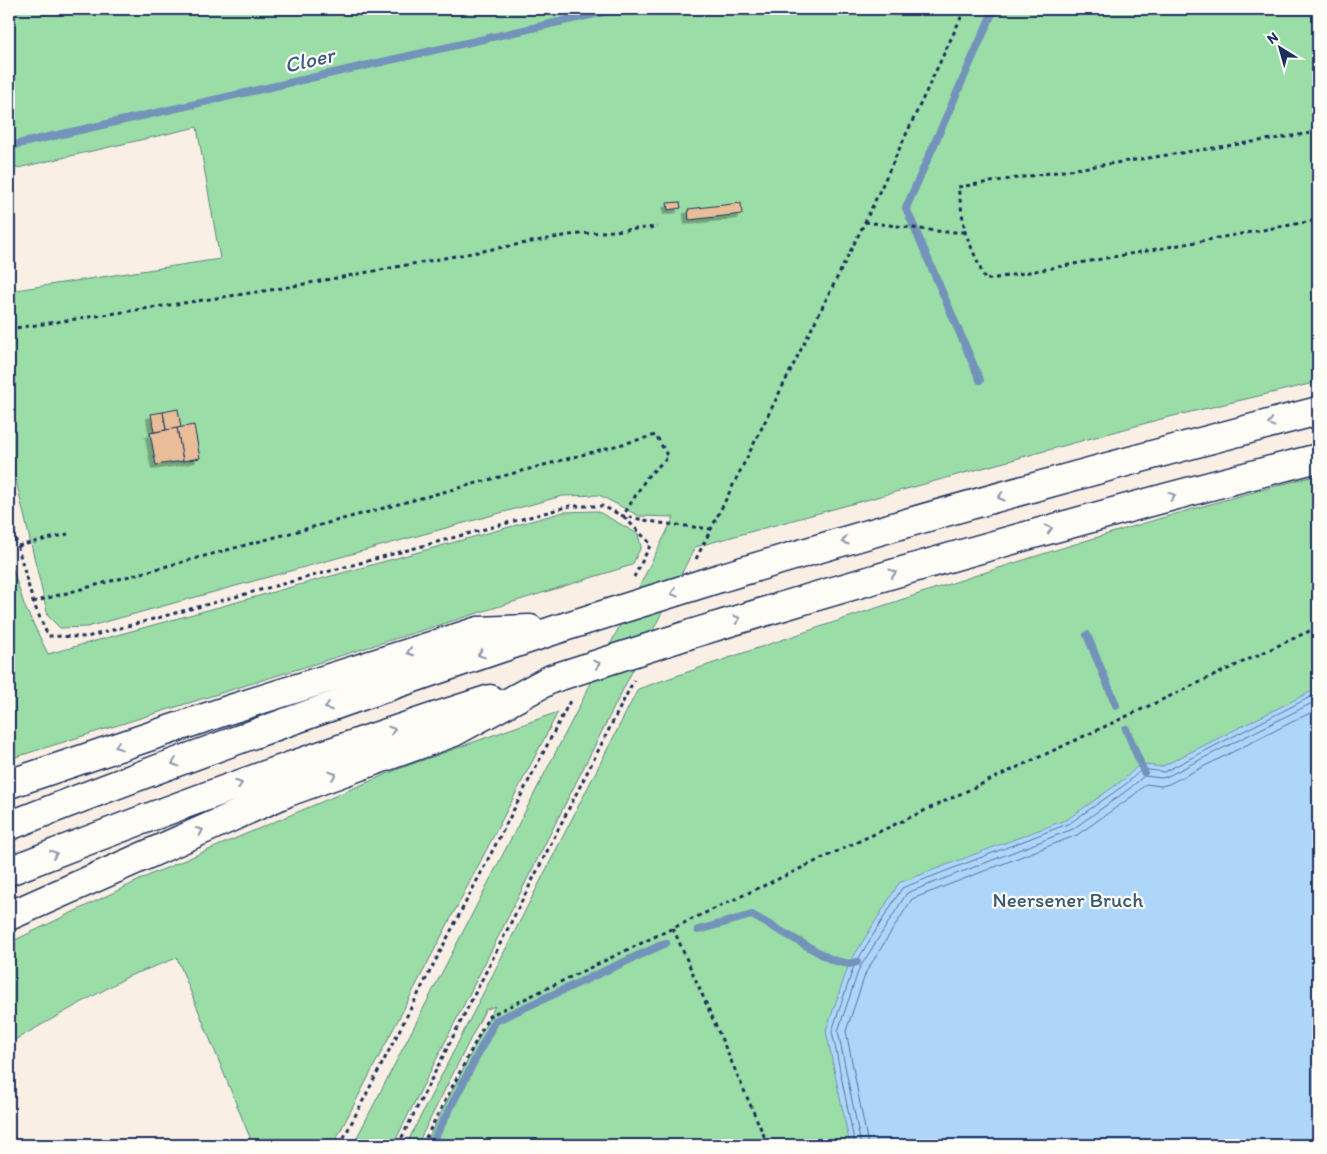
<svg xmlns="http://www.w3.org/2000/svg" width="1327" height="1154" viewBox="0 0 1327 1154" font-family="Itim,sans-serif">
	<style>
		.green { fill: #9bdda7; stroke: #5b8682 }
		.water { fill: #aed6f8; stroke: #7393ba }
		.lines { fill: none; stroke-linecap: round; stroke-linejoin: round }
		.shore { stroke: #56729c; stroke-width: 1 }
		.stream { stroke: #7393ba; stroke-width: 8 }
		.building { fill: #e8bd98; stroke: #1b2f5e; filter: url(#shadow) }
		.motorway-casing { stroke: #1b2f5e; stroke-width: 31 }
		.path { stroke: #1b2f5e; stroke-width: 3; stroke-dasharray: 4 4; stroke-linecap: butt }
		.motorway { stroke: #fdfcf7; stroke-width: 28 }
		.motorway-bridge-casing { stroke: #1b2f5e; stroke-width: 31; stroke-linecap: butt }
		.motorway-bridge { stroke: #fdfcf7; stroke-width: 28 }
		.oneway { stroke: #8c96aa }
		.labels { text-anchor: middle; dominant-baseline: central; stroke-width: 4.5; stroke-linejoin: round; paint-order: stroke }
		.park-label { font-size: 21px; fill: #3b5a70; stroke: #fdfcf7 }
		.water-label { font-size: 22px; font-style: italic; fill: #405984; stroke: #fdfcf7 }
	</style>
	<defs>
		<filter id="shadow"><feDropShadow dx="-4.5" dy="4.5" stdDeviation="0" flood-color="#0004"/></filter>
	</defs>
	<rect width="100%" height="100%" fill="#f9efe4"/>
	<filter id="ink" filterUnits="userSpaceOnUse"><feTurbulence type="fractalNoise" baseFrequency=".02" numOctaves="2"/><feDisplacementMap in="SourceGraphic" scale="10" xChannelSelector="R" yChannelSelector="G"/><feConvolveMatrix kernelMatrix="1 2 1 2 8 2 1 2 1" color-interpolation-filters="sRGB"/></filter>
	<g filter="url(#ink)">
		<g class="green">
			<polygon points="9,9 1318,9 1318,382 1161,419 695,547 393,1145 353,1145 580,705 674,517 639,516 599,495 562,496 87,627 60,628 48,616 9,451 9,291 220,259 197,127 9,170"/>
			<path d="M1318 475V1145H425L495 1006 485 1010 417 1145H406L638 689C863 612 1088 534 1318 475Z"/>
			<polygon points="597,511 638,534 641,547 632,565 9,759 9,558 25,607 48,654 564,512"/>
			<polygon points="558,712 333,1145 253,1145 177,958 129,976 9,1043 9,943 152,874 401,768"/>
		</g>
		<polygon class="water" points="1318,688 1318,1145 850,1145 826,1031 849,964 899,883 1068,819 1123,780 1140,764 1161,767"/>
		<g class="lines">
			<g class="shore">
				<polyline points="855,1145 832,1031 854,966 902,888 1070,823 1126,784 1142,769 1164,772 1318,693"/>
				<polyline points="861,1145 838,1031 859,969 907,893 1073,829 1129,789 1144,776 1161,778 1166,777 1318,700"/>
				<polyline points="868,1145 846,1031 866,972 912,899 1077,835 1134,795 1146,784 1161,786 1169,784 1318,709"/>
			</g>
			<g class="stream">
				<polyline points="9,146 617,9"/>
				<polyline points="980,380 906,208 994,9"/>
				<polyline points="1087,635 1116,705"/>
				<polyline points="1126,729 1144,772"/>
				<polyline points="698,930 752,915 832,960 849,964 857,962"/>
				<polyline points="431,1145 495,1021 666,943"/>
			</g>
		</g>
		<g class="building">
			<polygon points="680,202 681,208 668,210 667,203"/>
			<polygon points="741,203 742,214 689,220 688,209"/>
			<polygon points="178,409 181,428 166,430 163,412"/>
			<polygon points="163,412 166,430 154,432 151,414"/>
			<polygon points="194,425 200,458 183,461 177,428"/>
			<polygon points="177,428 183,461 156,465 150,433"/>
		</g>
		<g class="lines">
			<defs>
				<g id="motorway">
					<path d="M720 578C918 518 1118 463 1318 411"/>
					<path d="M691 634C899 570 1108 512 1318 458"/>
					<polyline points="9,784 231,709 478,631 530,629"/>
					<path d="M9 826C191 754 375 690 561 628"/>
					<path d="M9 871C167 809 327 751 490 699"/>
					<polyline points="9,916 288,792 454,732 551,679"/>
				</g>
			</defs>
			<use href="#motorway" class="motorway-casing"/>
			<g class="path">
				<polyline points="1318,132 958,187 965,232 985,280 1318,220"/>
				<polyline points="865,222 945,232 965,232"/>
				<polyline points="9,329 277,289 569,235 657,227"/>
				<polyline points="9,515 33,602 48,636 87,637 570,506 602,506 623,516 660,523 711,529"/>
				<polyline points="624,517 651,544 634,577"/>
				<polyline points="18,546 68,534"/>
				<polyline points="696,559 865,222 965,9"/>
				<polyline points="33,602 656,435 668,457 647,477 623,516"/>
				<polyline points="673,928 768,1145"/>
				<polyline points="340,1145 570,701"/>
				<polyline points="398,1145 634,680"/>
				<polyline points="422,1145 489,1016 673,928 1318,627"/>
			</g>
			<use href="#motorway" class="motorway"/>
			<defs>
				<g id="motorway-bridge">
					<polyline points="561,628 720,578"/>
					<polyline points="551,679 691,634"/>
				</g>
			</defs>
			<use href="#motorway-bridge" class="motorway-bridge-casing"/>
			<use href="#motorway-bridge" class="motorway-bridge"/>
		</g>
		<defs><path id="oneway-chevron" d="M-2-3.5L2.5 0L-2 3.5" fill="none" stroke-width="1.6" stroke-linecap="round" stroke-linejoin="round" transform="scale(1.25)"/></defs>
		<g class="oneway">
			<use href="#oneway-chevron" transform="translate(1271 423) rotate(165)"/>
			<use href="#oneway-chevron" transform="translate(1172 496) rotate(-14)"/>
			<use href="#oneway-chevron" transform="translate(1001 497) rotate(164)"/>
			<use href="#oneway-chevron" transform="translate(1049 529) rotate(-16)"/>
			<use href="#oneway-chevron" transform="translate(845 541) rotate(163)"/>
			<use href="#oneway-chevron" transform="translate(893 573) rotate(-16)"/>
			<use href="#oneway-chevron" transform="translate(674 593) rotate(163)"/>
			<use href="#oneway-chevron" transform="translate(737 619) rotate(-17)"/>
			<use href="#oneway-chevron" transform="translate(410 652) rotate(162)"/>
			<use href="#oneway-chevron" transform="translate(481 654) rotate(162)"/>
			<use href="#oneway-chevron" transform="translate(597 664) rotate(-18)"/>
			<use href="#oneway-chevron" transform="translate(328 707) rotate(160)"/>
			<use href="#oneway-chevron" transform="translate(392 730) rotate(-19)"/>
			<use href="#oneway-chevron" transform="translate(118 746) rotate(161)"/>
			<use href="#oneway-chevron" transform="translate(175 763) rotate(160)"/>
			<use href="#oneway-chevron" transform="translate(333 775) rotate(-20)"/>
			<use href="#oneway-chevron" transform="translate(239 784) rotate(-20)"/>
			<use href="#oneway-chevron" transform="translate(200 831) rotate(-24)"/>
			<use href="#oneway-chevron" transform="translate(54 854) rotate(-21)"/>
		</g>
	</g>
	<g class="labels">
		<g class="park-label">
			<text x="1068" y="899">Neersener Bruch</text>
		</g>
		<g class="water-label">
			<text transform="translate(309 60) rotate(-13)">Cloer</text>
		</g>
	</g>
	<rect width="1327" height="1154" fill="none" stroke="#fdfcf7" stroke-width="30"/>
	<rect x="15" y="15" width="1297" height="1124" fill="none" stroke="#1b2f5e" stroke-width="2" filter="url(#ink)"/>
	<g transform="translate(1280 48) rotate(323)" stroke="#fdfcf7" stroke-width="4" paint-order="stroke">
	<path d="M0-4L9 19L0 12L-9 19Z" fill="#1b2f5e"/>
	<text y="-8" font-size="14" font-weight="bold" text-anchor="middle" fill="#1b2f5e">N</text>
	</g>
</svg>
